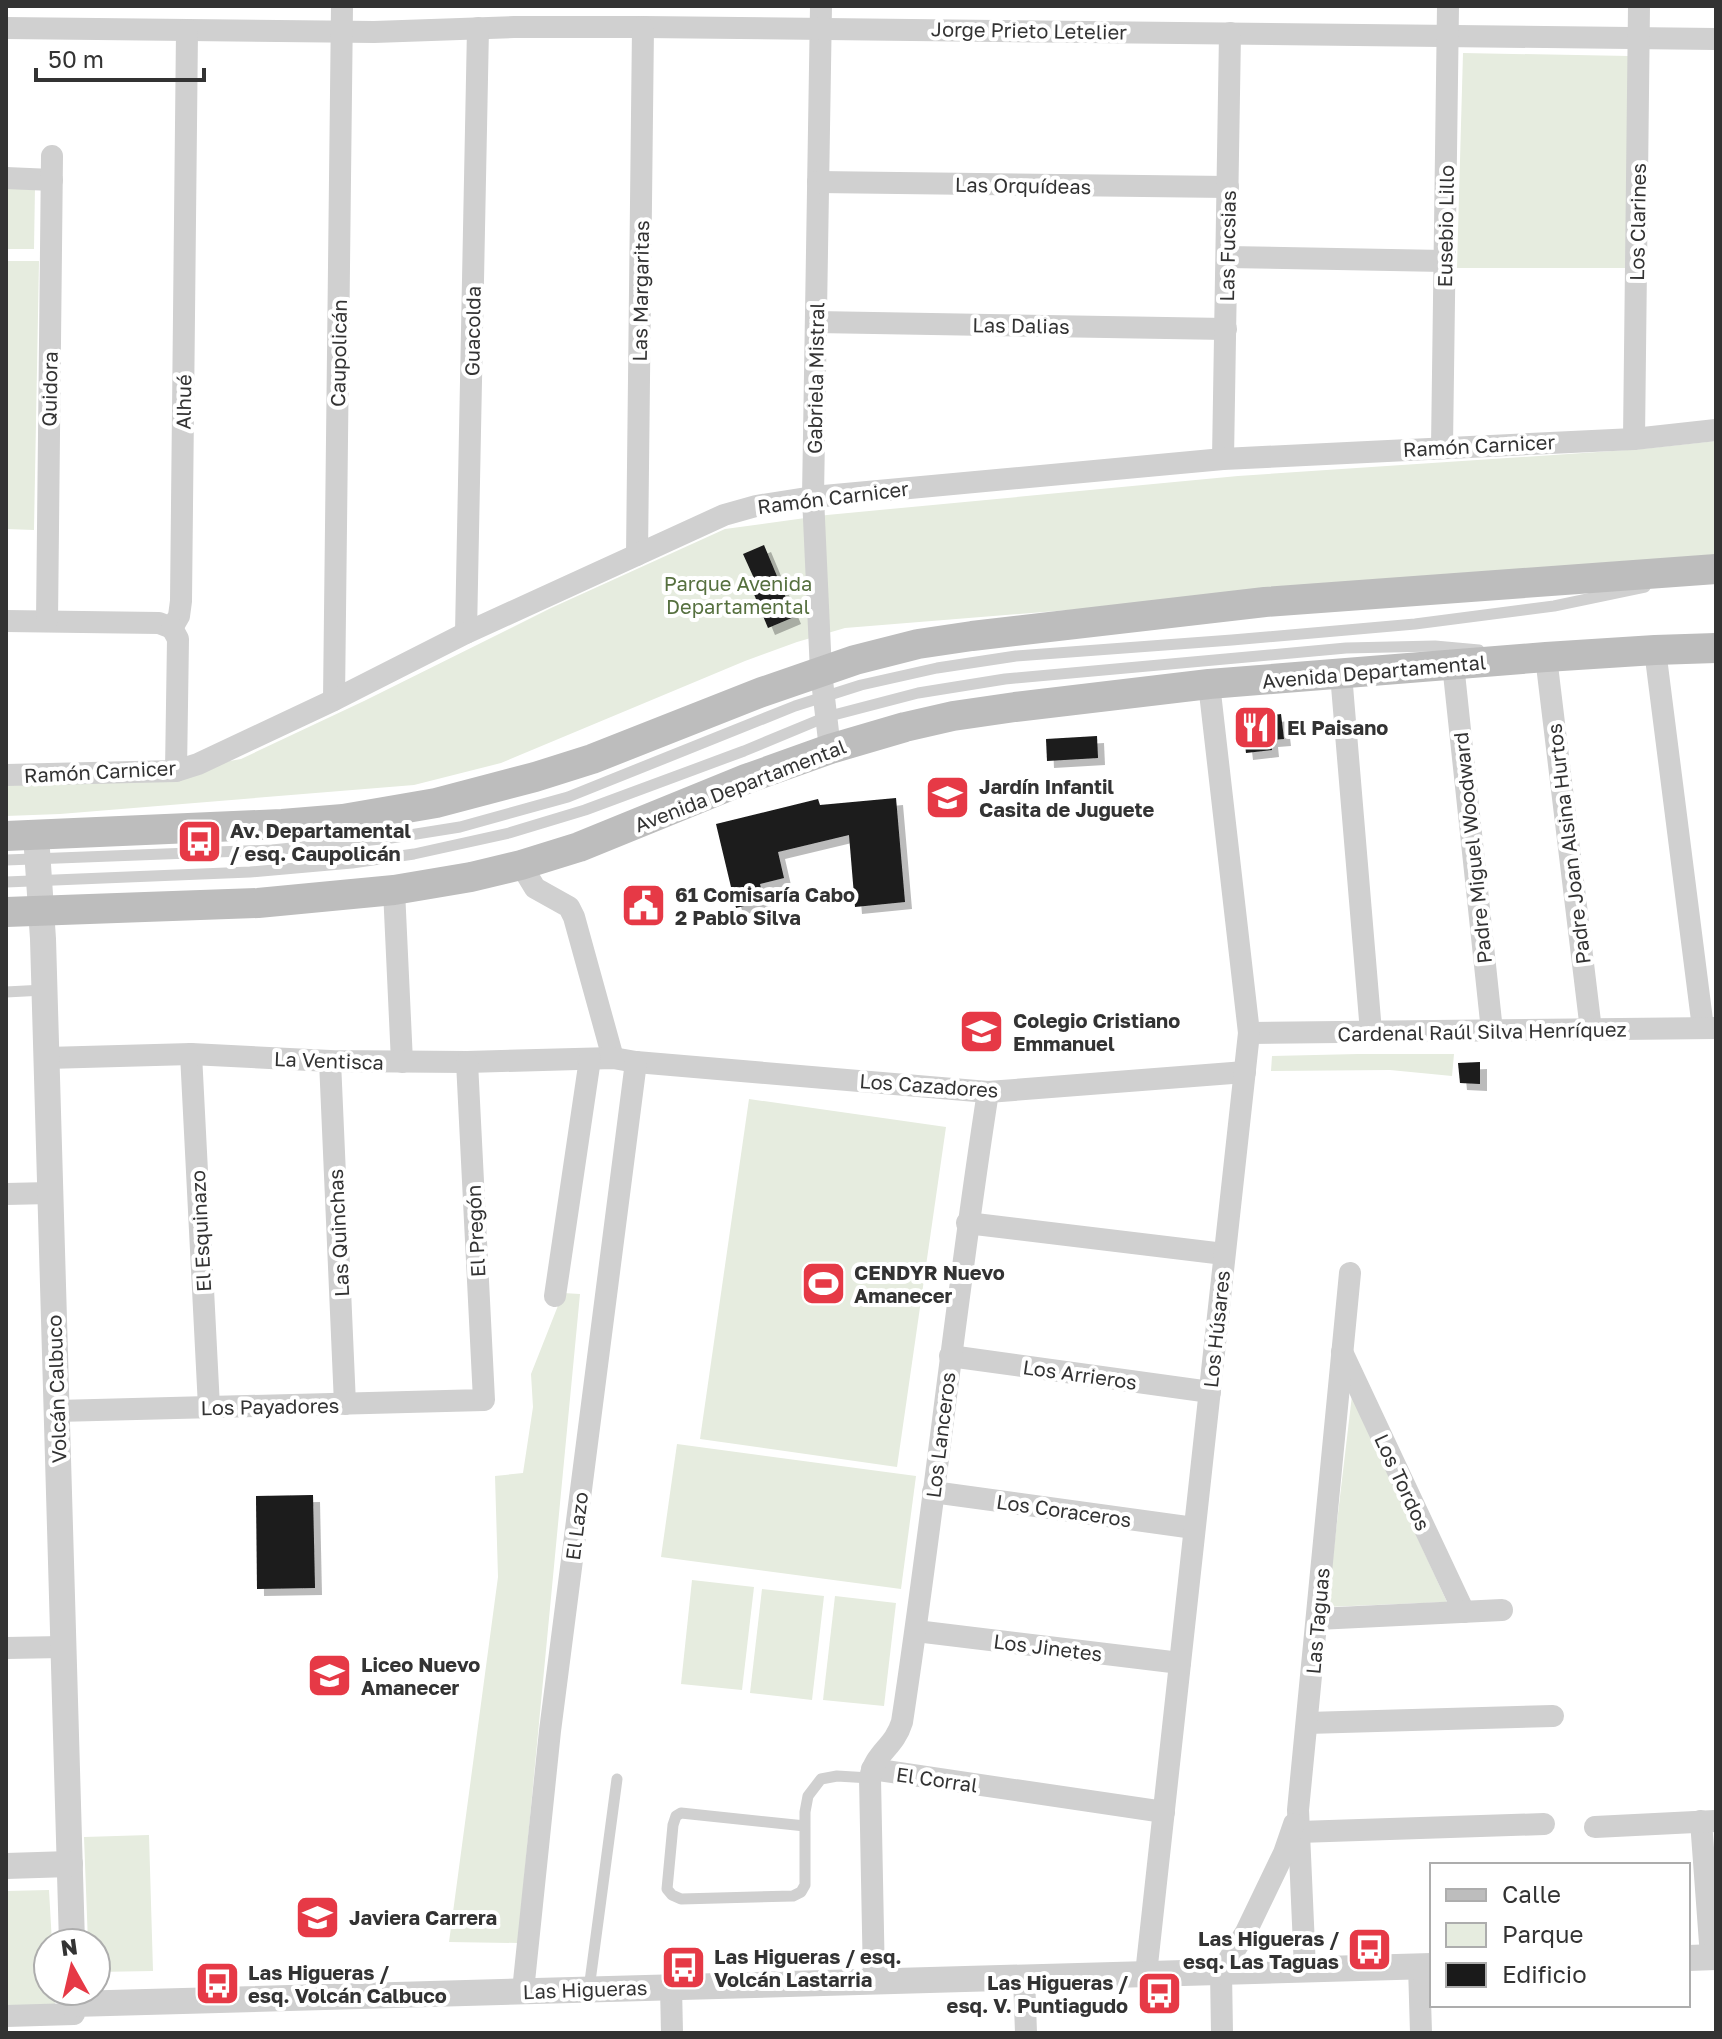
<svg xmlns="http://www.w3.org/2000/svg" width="1722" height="2039" viewBox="0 0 1722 2039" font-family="'Golos Text',sans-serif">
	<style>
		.green { fill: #e6ecdf }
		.building { fill: #1a1a1a; filter: url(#shadow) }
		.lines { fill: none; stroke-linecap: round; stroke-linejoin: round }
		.service { stroke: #d0d0d0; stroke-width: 11 }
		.minor { stroke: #d0d0d0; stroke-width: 22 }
		.tertiary { stroke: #d0d0d0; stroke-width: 26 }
		.secondary { stroke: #bdbdbd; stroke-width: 30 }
		.labels { text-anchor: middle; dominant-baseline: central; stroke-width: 8; stroke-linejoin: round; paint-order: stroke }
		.street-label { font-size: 20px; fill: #333; stroke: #fff }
		.park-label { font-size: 20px; fill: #56703f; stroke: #fff }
		.poi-label { font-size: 20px; font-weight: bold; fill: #333; stroke: #fff; text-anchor: start }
	</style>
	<defs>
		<filter id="shadow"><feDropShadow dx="7" dy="7" stdDeviation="0" flood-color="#0004"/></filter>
	</defs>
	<rect width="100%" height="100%" fill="#fff"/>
	<g class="green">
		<polygon points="1463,53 1629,56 1627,268 1457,268"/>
		<polygon points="6,186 35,187 34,249 6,249"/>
		<polygon points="6,261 39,261 34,530 6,529"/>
		<polygon points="1716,441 1716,560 1600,567 845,628 797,642 745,661 501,763 414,785 60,814 6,816 6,784 105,783 241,759 364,701 551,608 725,529 827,515 1238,476 1642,449"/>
		<polygon points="1358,1054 1454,1054 1452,1076 1390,1070 1271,1071 1272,1056"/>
		<polygon points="749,1099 946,1127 897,1467 700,1439"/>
		<polygon points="563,1293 580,1294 518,1943 449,1942 498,1577 495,1476 523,1473 533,1407 531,1374"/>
		<polygon points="1352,1395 1447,1602 1327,1607"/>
		<polygon points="677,1444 916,1476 901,1589 661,1557"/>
		<polygon points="692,1580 754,1587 742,1690 681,1684"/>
		<polygon points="762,1589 824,1596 812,1700 750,1693"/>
		<polygon points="835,1596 896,1603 884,1706 823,1700"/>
		<polygon points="149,1835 153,1971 96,1972 96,1943 88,1943 84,1837"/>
		<polygon points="49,1890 52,1943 48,1943 48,1991 54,1991 55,2005 6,2006 6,1891"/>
	</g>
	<g class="building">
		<polygon points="764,545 794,617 768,628 751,587 757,585 743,554"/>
		<polygon points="1281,714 1284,739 1271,740 1272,750 1246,753 1242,719"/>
		<polygon points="1097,736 1098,758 1047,761 1046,739"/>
		<polygon points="896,798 905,902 855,907 849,835 778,852 784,878 760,884 764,901 736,908 716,824 818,799 820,805"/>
		<polygon points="1480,1062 1480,1084 1460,1083 1458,1063"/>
		<polygon points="313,1495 315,1588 257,1589 256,1496"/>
	</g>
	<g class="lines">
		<g class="service">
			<polyline points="6,860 272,850 391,838 460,827 568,797 795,706 861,685 937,668 1016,656 1232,640 1415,624 1554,606 1645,587"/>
			<polyline points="6,882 250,872 352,863 414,854 509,833 585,810 744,751 826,717 918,693 1005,679 1346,648 1435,646 1479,650"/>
			<polyline points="6,992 44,990"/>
			<polyline points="805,1826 681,1813 676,1816 673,1825 667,1889 672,1895 681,1899 793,1896 801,1892 805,1885 805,1812 808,1796 821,1779 837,1776 870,1778"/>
			<polyline points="589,1989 617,1779"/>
		</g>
		<g class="minor">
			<polyline points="821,6 813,497 821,672 830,749"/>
			<polyline points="6,28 374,32 514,27 643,27 1716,39"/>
			<polyline points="6,178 52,180"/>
			<polyline points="818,182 1228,187"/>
			<polyline points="1227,257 1444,261"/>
			<polyline points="816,322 1226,329"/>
			<polyline points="1634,439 1639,6"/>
			<polyline points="1442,447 1448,6"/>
			<polyline points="1223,459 1230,33"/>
			<polyline points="637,555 643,27"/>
			<polyline points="6,621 159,623 172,628"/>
			<polyline points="47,621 52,156"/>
			<polyline points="172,628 179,616 181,601 187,30"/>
			<polyline points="172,628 178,639 176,771"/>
			<polyline points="466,633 478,28"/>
			<polyline points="1655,650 1703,1028"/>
			<polyline points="1546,657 1591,1030"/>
			<polyline points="1453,664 1492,1031"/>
			<polyline points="1341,674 1371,1032"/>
			<polyline points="334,700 342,6"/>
			<polyline points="6,775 176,771 198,764 334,700 466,633 724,515 756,506 813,497 1223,459 1634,439 1716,430"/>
			<polyline points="521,865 535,888 569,907 574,917 613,1058"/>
			<polyline points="394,890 402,1062"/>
			<polyline points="1249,1033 1716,1028"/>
			<polyline points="191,1054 209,1407"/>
			<polyline points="47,1058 191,1054 330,1061 467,1062 613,1058 636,1062 988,1092 1245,1072"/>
			<polyline points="330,1061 345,1404"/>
			<polyline points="6,1194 50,1193"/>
			<polyline points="967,1223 1224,1254"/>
			<polyline points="555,1296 590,1059"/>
			<polyline points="1342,1352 1464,1612"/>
			<polyline points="950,1356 1210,1392"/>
			<polyline points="57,1411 484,1400 467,1062"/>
			<polyline points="933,1492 1194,1528"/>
			<polyline points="1317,1619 1502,1610"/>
			<polyline points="916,1631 1180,1663"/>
			<polyline points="6,1648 63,1647"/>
			<polyline points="1307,1723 1553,1716"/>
			<polyline points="872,1769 1164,1812"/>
			<polyline points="1701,1821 1711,1957"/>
			<polyline points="1595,1827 1715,1821"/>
			<polyline points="1299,1832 1544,1824"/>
			<polyline points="1419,1966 1421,2033"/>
			<polyline points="1305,1969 1298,1810 1350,1273"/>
			<polyline points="1146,1974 1249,1033 1209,684"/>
			<polyline points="1024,1977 1026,2033"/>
			<path d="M874 1981 870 1778C875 1752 894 1748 902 1722 934 1513 955 1302 988 1092"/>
			<polyline points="671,1987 672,2033"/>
			<polyline points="523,1991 550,1731 636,1062"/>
			<polyline points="6,2016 74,2014"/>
			<polyline points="1222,2033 1221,1972 1246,1932 1284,1853 1294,1824"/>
		</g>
		<g class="tertiary">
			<polyline points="36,835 43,939 72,1943"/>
			<polyline points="6,1866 70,1864"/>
			<polyline points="1688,1958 1716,1957"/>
			<polyline points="73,1991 73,2004 1432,1966"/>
		</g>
		<g class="secondary">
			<polyline points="6,836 282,824 343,819 436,803 535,777 592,759 762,692 855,660 918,644 972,636 1265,602 1716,569"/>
			<polyline points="6,912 258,903 394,890 471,877 521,865 579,847 746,779 830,749 905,727 953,716 1015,707 1209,684 1546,657 1655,650 1716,648"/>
		</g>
	</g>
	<defs>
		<symbol id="restaurant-square" viewBox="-11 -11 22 22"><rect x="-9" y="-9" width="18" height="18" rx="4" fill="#e63946" stroke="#fff"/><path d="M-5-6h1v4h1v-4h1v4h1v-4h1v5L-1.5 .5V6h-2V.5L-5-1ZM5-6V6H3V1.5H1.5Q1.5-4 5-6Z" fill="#fff"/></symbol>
		<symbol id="school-square" viewBox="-11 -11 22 22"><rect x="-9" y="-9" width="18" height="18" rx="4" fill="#e63946" stroke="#fff"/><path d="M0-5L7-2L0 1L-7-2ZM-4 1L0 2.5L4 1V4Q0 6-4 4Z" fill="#fff"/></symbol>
		<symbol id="bus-square" viewBox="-11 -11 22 22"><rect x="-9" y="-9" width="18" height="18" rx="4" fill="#e63946" stroke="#fff"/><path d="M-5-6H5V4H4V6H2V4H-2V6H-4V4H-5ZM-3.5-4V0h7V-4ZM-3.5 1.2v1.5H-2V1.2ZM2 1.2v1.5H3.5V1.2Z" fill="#fff"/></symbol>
		<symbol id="civic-square" viewBox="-11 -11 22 22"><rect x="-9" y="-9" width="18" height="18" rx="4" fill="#e63946" stroke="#fff"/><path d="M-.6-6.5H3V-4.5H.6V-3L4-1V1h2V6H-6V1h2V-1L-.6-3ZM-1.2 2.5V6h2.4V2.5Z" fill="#fff"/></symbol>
		<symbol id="stadium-square" viewBox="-11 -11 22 22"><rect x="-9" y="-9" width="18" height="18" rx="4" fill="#e63946" stroke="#fff"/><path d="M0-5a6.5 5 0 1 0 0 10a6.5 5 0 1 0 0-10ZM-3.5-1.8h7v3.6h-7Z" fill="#fff"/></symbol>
	</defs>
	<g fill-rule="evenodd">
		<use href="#restaurant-square" x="1230" y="702" width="51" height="51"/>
		<use href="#school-square" x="922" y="772" width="51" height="51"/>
		<use href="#bus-square" x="174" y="816" width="51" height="51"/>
		<use href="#civic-square" x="618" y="880" width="51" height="51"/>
		<use href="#school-square" x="956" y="1006" width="51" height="51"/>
		<use href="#stadium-square" x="798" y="1258" width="51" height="51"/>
		<use href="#school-square" x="304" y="1650" width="51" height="51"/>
		<use href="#school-square" x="292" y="1892" width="51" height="51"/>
		<use href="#bus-square" x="1344" y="1924" width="51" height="51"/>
		<use href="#bus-square" x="658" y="1942" width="51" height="51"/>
		<use href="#bus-square" x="192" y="1958" width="51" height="51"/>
		<use href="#bus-square" x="1134" y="1968" width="51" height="51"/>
	</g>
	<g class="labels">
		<g class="street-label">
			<text transform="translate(1029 30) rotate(1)">Jorge Prieto Letelier</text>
			<text transform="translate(1023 185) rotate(1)">Las Orquídeas</text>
			<text transform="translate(1637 222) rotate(-89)">Los Clarines</text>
			<text transform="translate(1445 226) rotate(-89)">Eusebio Lillo</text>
			<text transform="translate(1227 246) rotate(-89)">Las Fucsias</text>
			<text transform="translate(640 291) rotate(-89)">Las Margaritas</text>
			<text transform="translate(1021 325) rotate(1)">Las Dalias</text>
			<text transform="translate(472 331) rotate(-89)">Guacolda</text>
			<text transform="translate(338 353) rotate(-89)">Caupolicán</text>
			<text transform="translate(815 378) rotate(-89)">Gabriela Mistral</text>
			<text transform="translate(49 389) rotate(-89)">Quidora</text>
			<text transform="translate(183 402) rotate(-89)">Alhué</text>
			<text transform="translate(1479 445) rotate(-3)">Ramón Carnicer</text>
			<text transform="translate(833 497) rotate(-7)">Ramón Carnicer</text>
			<text transform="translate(1374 671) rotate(-5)">Avenida Departamental</text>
			<text transform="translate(100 771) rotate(-3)">Ramón Carnicer</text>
			<text transform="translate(740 785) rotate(-21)">Avenida Departamental</text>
			<text transform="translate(1568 844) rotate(-97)">Padre Joan Alsina Hurtos</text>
			<text transform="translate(1472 848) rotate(-96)">Padre Miguel Woodward</text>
			<text transform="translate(1482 1031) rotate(-1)">Cardenal Raúl Silva Henríquez</text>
			<text transform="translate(329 1060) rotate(2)">La Ventisca</text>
			<text transform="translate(929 1085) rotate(4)">Los Cazadores</text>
			<text transform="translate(200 1231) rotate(-93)">El Esquinazo</text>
			<text transform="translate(475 1231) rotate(-93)">El Pregón</text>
			<text transform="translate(338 1233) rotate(-93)">Las Quinchas</text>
			<text transform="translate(1216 1329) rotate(-84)">Los Húsares</text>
			<text transform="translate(1080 1374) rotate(8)">Los Arrieros</text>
			<text transform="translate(56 1389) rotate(-92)">Volcán Calbuco</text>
			<text transform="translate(270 1406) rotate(-1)">Los Payadores</text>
			<text transform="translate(940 1435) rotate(-83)">Los Lanceros</text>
			<text transform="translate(1403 1482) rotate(65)">Los Tordos</text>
			<text transform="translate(1064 1510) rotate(8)">Los Coraceros</text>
			<text transform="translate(576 1526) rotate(-83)">El Lazo</text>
			<text transform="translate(1317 1621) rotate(-85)">Las Taguas</text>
			<text transform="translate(1048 1647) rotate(7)">Los Jinetes</text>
			<text transform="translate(937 1779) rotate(8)">El Corral</text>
			<text transform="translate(585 1989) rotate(-2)">Las Higueras</text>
		</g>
		<g class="park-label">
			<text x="738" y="583">Parque Avenida<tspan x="738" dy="23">Departamental</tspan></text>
		</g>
		<g class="poi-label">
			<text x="1287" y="727">El Paisano</text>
			<text x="979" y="786">Jardín Infantil<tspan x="979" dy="23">Casita de Juguete</tspan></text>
			<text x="230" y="830">Av. Departamental<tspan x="230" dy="23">/ esq. Caupolicán</tspan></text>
			<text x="675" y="894">61 Comisaría Cabo<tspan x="675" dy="23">2 Pablo Silva</tspan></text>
			<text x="1013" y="1020">Colegio Cristiano<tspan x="1013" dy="23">Emmanuel</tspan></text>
			<text x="854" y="1272">CENDYR Nuevo<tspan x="854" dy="23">Amanecer</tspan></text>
			<text x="361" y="1664">Liceo Nuevo<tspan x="361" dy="23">Amanecer</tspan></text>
			<text x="349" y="1917">Javiera Carrera</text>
			<text x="1339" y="1938" text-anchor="end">Las Higueras /<tspan x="1339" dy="23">esq. Las Taguas</tspan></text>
			<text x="714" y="1956">Las Higueras / esq.<tspan x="714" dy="23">Volcán Lastarria</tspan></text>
			<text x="248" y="1972">Las Higueras /<tspan x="248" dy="23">esq. Volcán Calbuco</tspan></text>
			<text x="1128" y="1982" text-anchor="end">Las Higueras /<tspan x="1128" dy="23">esq. V. Puntiagudo</tspan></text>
		</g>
	</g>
	<rect width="1722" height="2039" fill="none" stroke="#333333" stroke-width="16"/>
	<rect x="1430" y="1863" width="260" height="144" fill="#ffffff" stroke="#adadad" stroke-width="2"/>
	<rect x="1446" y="1889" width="40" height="12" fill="#bdbdbd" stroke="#adadad" stroke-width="2"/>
	<text x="1502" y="1903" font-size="24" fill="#333333">Calle</text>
	<rect x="1446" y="1923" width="40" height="24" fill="#e6ecdf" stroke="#adadad" stroke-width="2"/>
	<text x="1502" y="1943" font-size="24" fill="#333333">Parque</text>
	<rect x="1446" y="1963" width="40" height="24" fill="#1a1a1a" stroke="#adadad" stroke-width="2"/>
	<text x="1502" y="1983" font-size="24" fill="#333333">Edificio</text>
	<g transform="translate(72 1967) rotate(352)"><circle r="38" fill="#ffffff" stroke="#adadad" stroke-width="2"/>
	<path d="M0-6L14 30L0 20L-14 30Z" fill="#e63946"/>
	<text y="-12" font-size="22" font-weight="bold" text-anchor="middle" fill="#333333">N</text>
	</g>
	<path d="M36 68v12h168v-12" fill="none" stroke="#333333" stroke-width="4"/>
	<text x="48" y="68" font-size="24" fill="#333333" stroke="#ffffff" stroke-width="6" paint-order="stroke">50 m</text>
</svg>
